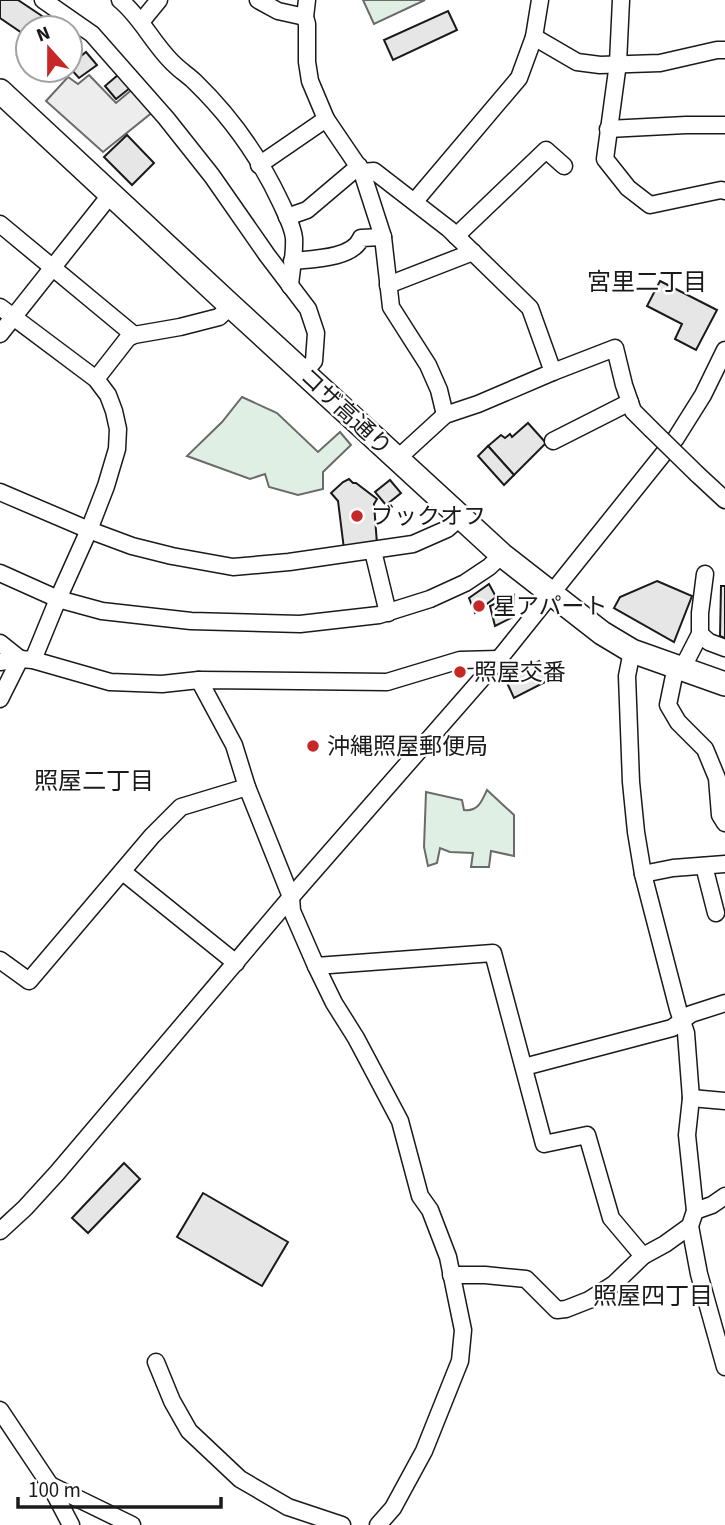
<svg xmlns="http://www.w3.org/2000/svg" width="725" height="1525" viewBox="0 0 725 1525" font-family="'Source Sans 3','Noto Sans JP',sans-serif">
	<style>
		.park { fill: #e0efe3; stroke: #6a6a6a; stroke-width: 2 }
		.parking { fill: #ededed; stroke: #6a6a6a; stroke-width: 2 }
		.building { fill: #e6e6e6; stroke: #1a1a1a; stroke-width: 2 }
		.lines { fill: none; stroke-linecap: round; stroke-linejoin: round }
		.minor-casing { stroke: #1a1a1a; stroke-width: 19 }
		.highway-casing { stroke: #1a1a1a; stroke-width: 26 }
		.minor { stroke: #fff; stroke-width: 16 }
		.highway { stroke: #fff; stroke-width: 23 }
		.minor-bridge-casing { stroke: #1a1a1a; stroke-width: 19; stroke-linecap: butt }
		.minor-bridge { stroke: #fff; stroke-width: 16 }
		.poi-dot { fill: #c62828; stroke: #fff; stroke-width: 2.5 }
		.labels { text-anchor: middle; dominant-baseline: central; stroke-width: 5; stroke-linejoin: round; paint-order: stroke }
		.street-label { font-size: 23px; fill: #1a1a1a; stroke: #fff }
		.poi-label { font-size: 23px; fill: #1a1a1a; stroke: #fff; text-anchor: start }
		.neighbourhood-label { font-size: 24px; fill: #1a1a1a; stroke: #fff }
	</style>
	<rect width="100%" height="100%" fill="#fff"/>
	<g class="park">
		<polygon points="363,0 425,0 374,24"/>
		<polygon points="242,397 277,413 318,452 340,432 351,445 323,472 323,489 298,495 269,487 265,474 250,479 187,456 222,422"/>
		<path d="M487 790 514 815V856L491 851 489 867H471L473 853 450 852 440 848 437 863 428 866 424 847 426 792 462 800 464 810C478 812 482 801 487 790Z"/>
	</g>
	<polygon class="parking" points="89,75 116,103 134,88 154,111 103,152 46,101 68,77 78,84"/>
	<g class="building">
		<polygon points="0,0 18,0 42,16 34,28 28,28 28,37 0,18"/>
		<polygon points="448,11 457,30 393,60 384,40"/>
		<polygon points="86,52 97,65 79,78 70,68 70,65"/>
		<polygon points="118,75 130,88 116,99 105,86"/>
		<polygon points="127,135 154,163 132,185 104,157"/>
		<polygon points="660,281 717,310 696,350 675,339 682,324 647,306"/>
		<polygon points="528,423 546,443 514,475 488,446 501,435 505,438 510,434 512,437"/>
		<polygon points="488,446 514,475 504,485 478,456"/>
		<polygon points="349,479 353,483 356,483 377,499 374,504 377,544 344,549 338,501 331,493 343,482"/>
		<polygon points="390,480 401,493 386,505 375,492"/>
		<polygon points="657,581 692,596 674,642 614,608 620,597"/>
		<polygon points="489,584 496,597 475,613 469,598"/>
		<polygon points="721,586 725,586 725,638 720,636"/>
		<polygon points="514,595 513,617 495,626 490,606"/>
		<polygon points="539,661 549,680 514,698 503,674 512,670 515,674"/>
		<polygon points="124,1163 140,1179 88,1233 72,1218"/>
		<polygon points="203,1193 288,1242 262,1286 177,1237"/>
	</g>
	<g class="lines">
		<defs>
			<g id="minor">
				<polyline points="43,0 92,34 166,118 212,176 267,255 308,309 316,333 314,361 304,373"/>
				<path d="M120 0C142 18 154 46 175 65 181 71 189 76 195 82 231 117 260 158 281 203 286 214 293 227 294 238 295 254 291 271 290 286"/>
				<polyline points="258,0 278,11 305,17"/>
				<polyline points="307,0 305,17 307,24 307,62 310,81 326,119 362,172 374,171 449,229 530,308 553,372 615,348 624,385 633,411 651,429"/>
				<polyline points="621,0 618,63 605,159 628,188 650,205 721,190 725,191"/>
				<polyline points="141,22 159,0"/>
				<polyline points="534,37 577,62 600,65 660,63 717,50 725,50"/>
				<polyline points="608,129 686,125 725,125"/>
				<polyline points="259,165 326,119"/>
				<polyline points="362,172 383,237 391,307 428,365 439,390 445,415"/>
				<polyline points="415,201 519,78 534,37 540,0"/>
				<polyline points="287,217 307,210 359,166"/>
				<polyline points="0,224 134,335"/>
				<polyline points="456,236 546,150 564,166"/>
				<path d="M292 261C311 259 353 259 361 238L383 237"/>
				<polyline points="388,285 473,252"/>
				<polyline points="0,307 96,379 108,395 114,411 118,429 117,449 106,486 89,530 58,599 33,660"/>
				<polyline points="0,334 111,194"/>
				<polyline points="96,379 128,338 134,335 180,327 219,317 231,306"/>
				<polyline points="553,441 630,402"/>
				<polyline points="397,459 445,415 478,404 553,372"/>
				<polyline points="697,474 725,500"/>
				<polyline points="0,492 89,530 132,546 172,556 233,567 289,562 413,544 447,529 461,517"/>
				<polyline points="373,551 388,613"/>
				<polyline points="0,573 58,599 102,611 191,621 300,624 379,615 430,599 465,583 489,567 502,555"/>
				<polyline points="700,634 709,642 725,648"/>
				<polyline points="0,643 20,659"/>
				<polyline points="632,651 627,676 631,782 636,832 643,874 678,1009 686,1033 691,1098 687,1135 695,1211 690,1226 699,1274 725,1367"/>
				<polyline points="0,662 20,659 33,660 110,682 162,684 199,680 387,682 460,660 499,659"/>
				<polyline points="676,666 668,705 678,722 705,749 717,778 720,815 725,823"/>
				<polyline points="682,669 700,634 700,613 705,574"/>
				<polyline points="199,680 234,745 247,787 291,897 292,911 316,966 334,1003 356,1038 400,1121 420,1196 430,1210 448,1257 463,1330 460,1361 424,1451 393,1508 378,1525"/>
				<polyline points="0,699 20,659"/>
				<polyline points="704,866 716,913"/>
				<polyline points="123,872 236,963"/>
				<polyline points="643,874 673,868 725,864"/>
				<polyline points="0,960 29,981 152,836 181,807 247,787"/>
				<polyline points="316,966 493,953 544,1144 587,1135 611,1218 643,1256"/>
				<polyline points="524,1067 672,1028 691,1014 725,1003"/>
				<polyline points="691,1098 725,1101"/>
				<polyline points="695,1211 712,1205 725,1196"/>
				<polyline points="0,1231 25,1208 57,1173 291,897 499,659 676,438 703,395 725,350"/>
				<polyline points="451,1275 485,1275 526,1279 557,1310 566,1309 589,1300 614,1284 643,1256 665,1244 690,1226"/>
				<polyline points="156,1362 172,1401 189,1431 240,1479 288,1507 342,1525"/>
				<polyline points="0,1410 50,1485 71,1525"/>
				<polyline points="50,1485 132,1525"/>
			</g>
			<polyline id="highway" points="0,91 231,306 502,555 602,633 632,651 725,684"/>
		</defs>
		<use href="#minor" class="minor-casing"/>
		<use href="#highway" class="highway-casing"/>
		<use href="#minor" class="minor"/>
		<use href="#highway" class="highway"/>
		<defs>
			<polyline id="minor-bridge" points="651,429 697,474"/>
		</defs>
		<use href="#minor-bridge" class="minor-bridge-casing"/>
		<use href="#minor-bridge" class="minor-bridge"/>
	</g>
	<g class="poi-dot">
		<circle cx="357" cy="516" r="7"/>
		<circle cx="479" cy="606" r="7"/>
		<circle cx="460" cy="672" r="7"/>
		<circle cx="313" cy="746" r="7"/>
	</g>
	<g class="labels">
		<g class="street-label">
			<text transform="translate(346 412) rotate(43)">コザ高通り</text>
		</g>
		<g class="poi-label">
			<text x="371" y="516">ブックオフ</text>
			<text x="493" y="606">星アパート</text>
			<text x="474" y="672">照屋交番</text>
			<text x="327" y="746">沖縄照屋郵便局</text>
		</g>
		<g class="neighbourhood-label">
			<text x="647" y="282">宮里二丁目</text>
			<text x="94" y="781">照屋二丁目</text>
			<text x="653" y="1296">照屋四丁目</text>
		</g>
	</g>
	<g transform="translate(49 49) rotate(339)"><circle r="33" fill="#ffffff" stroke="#a3a3a3" stroke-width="2"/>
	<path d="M0-5L12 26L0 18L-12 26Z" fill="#c62828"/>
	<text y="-10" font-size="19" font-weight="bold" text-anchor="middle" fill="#1a1a1a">N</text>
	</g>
	<path d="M18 1497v10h203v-10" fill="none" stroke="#1a1a1a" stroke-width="3.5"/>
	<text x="28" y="1497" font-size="21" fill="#1a1a1a" stroke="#ffffff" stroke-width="5" paint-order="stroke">100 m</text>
</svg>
